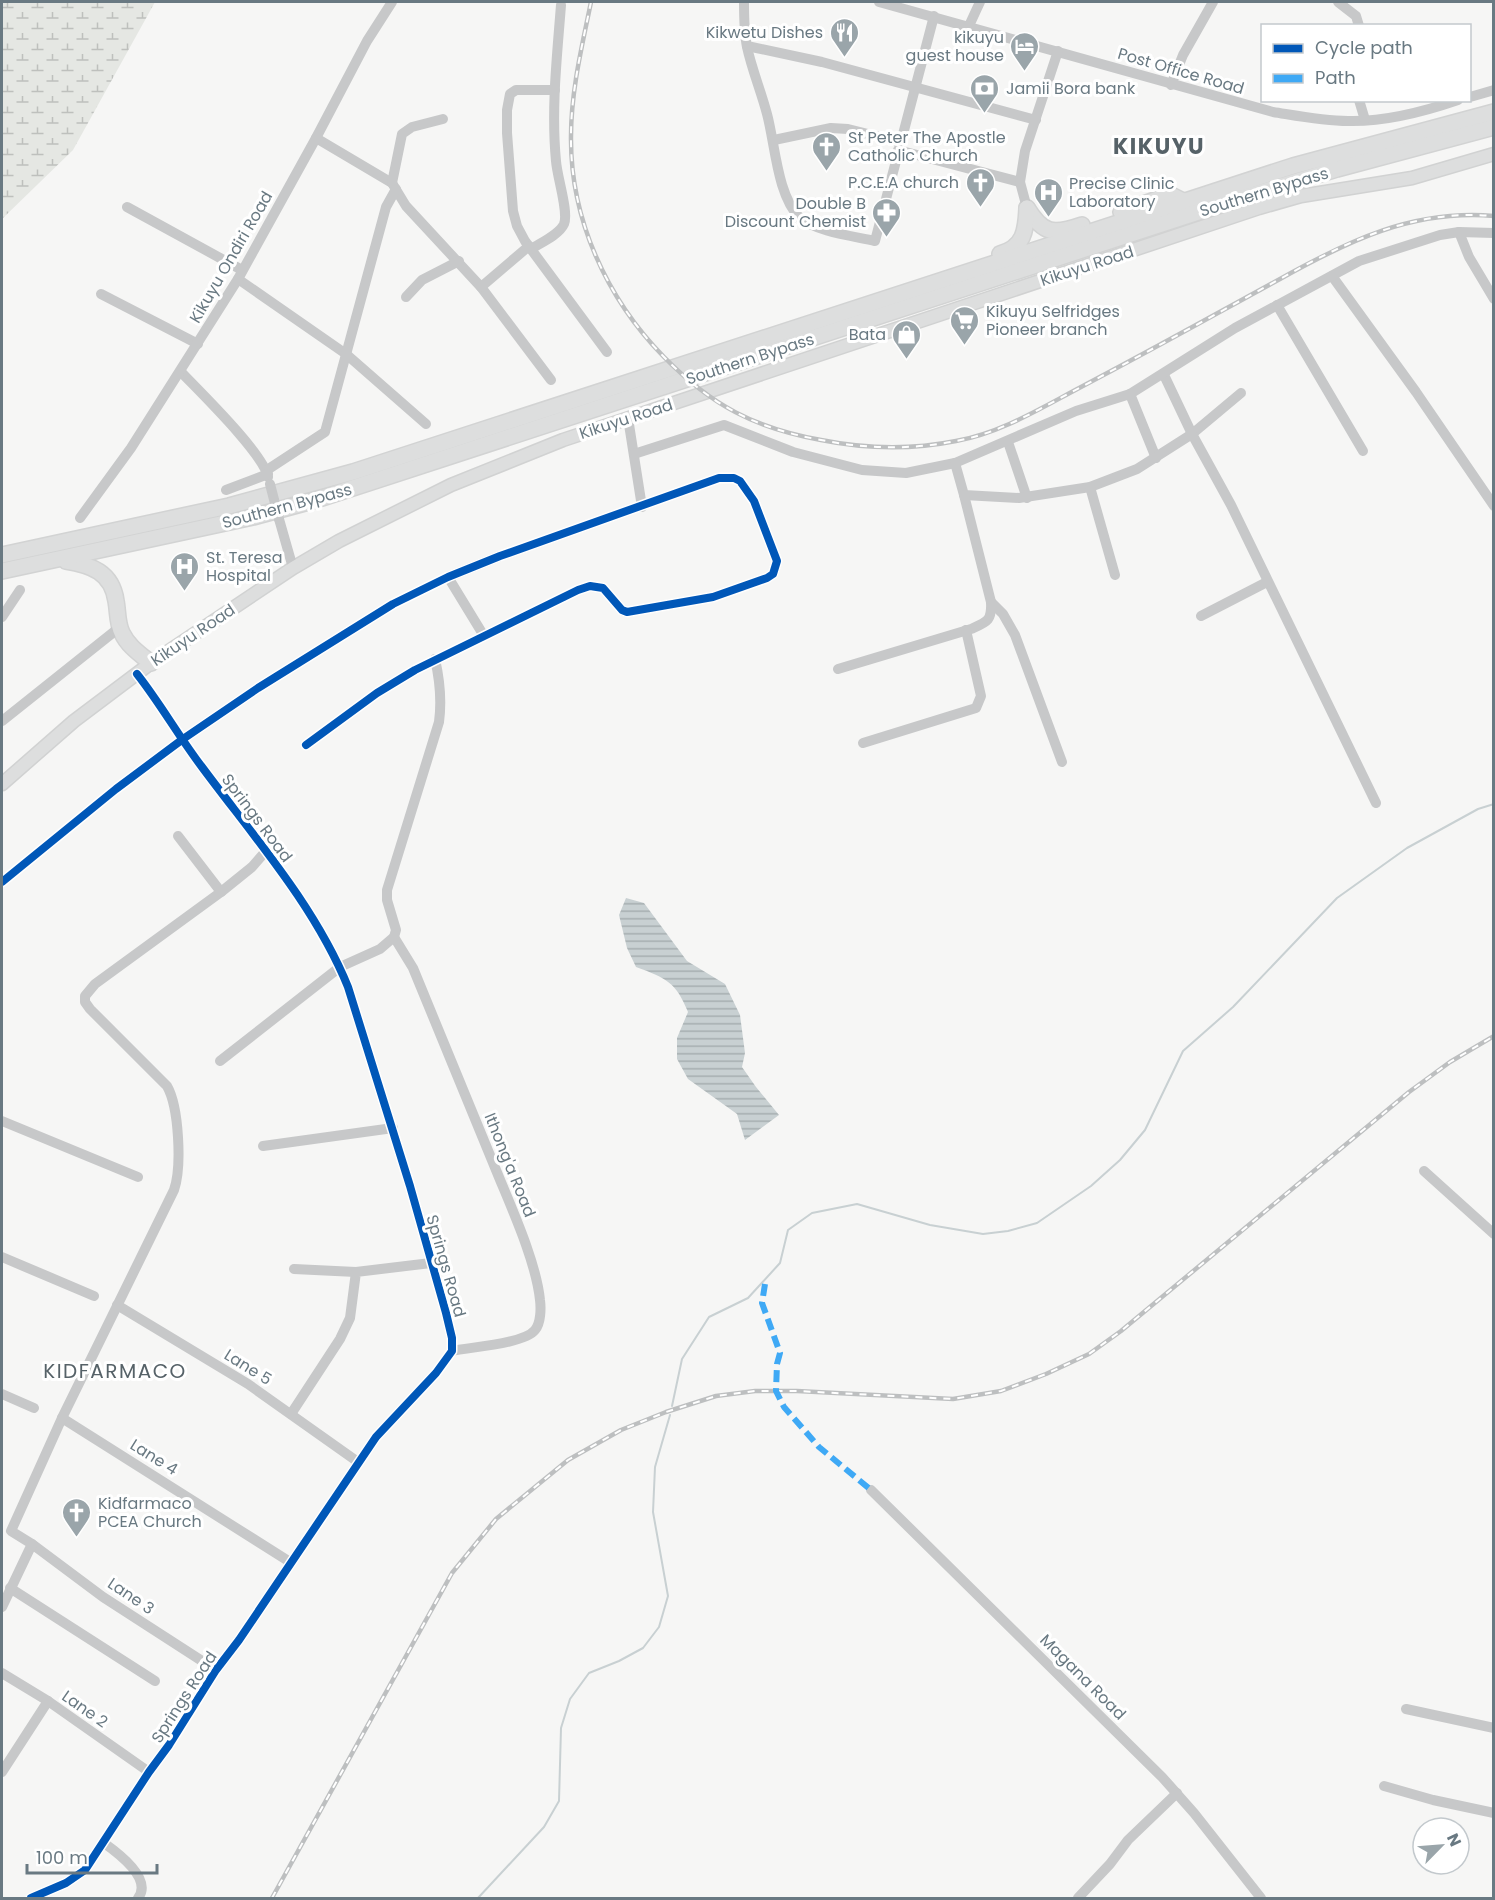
<svg xmlns="http://www.w3.org/2000/svg" width="1495" height="1900" viewBox="0 0 1495 1900" font-family="Poppins,sans-serif">
	<style>
		.wetland { fill: url(#wetland-marsh) }
		.water { fill: url(#water-rules) }
		.lines { fill: none; stroke-linecap: round; stroke-linejoin: round }
		.stream { stroke: #c8d0d2; stroke-width: 2 }
		.major-casing { stroke: #d1d2d2; stroke-width: 15 }
		.highway-casing { stroke: #d2d3d3; stroke-width: 18 }
		.minor { stroke: #c7c8c9; stroke-width: 10 }
		.major { stroke: #dddede; stroke-width: 12 }
		.highway { stroke: #dddede; stroke-width: 15 }
		.rail-casing { stroke: #bdbfc0; stroke-width: 4.5 }
		.rail { stroke: #fff; stroke-width: 2; stroke-dasharray: 7; stroke-linecap: butt }
		.minor-bridge { stroke: #c7c8c9; stroke-width: 10 }
		.quiet { stroke: #3fa9f5; stroke-width: 6; stroke-dasharray: 12 6; stroke-linecap: butt }
		.cycleway-casing { stroke: #fff; stroke-width: 11 }
		.cycleway { stroke: #0057b8; stroke-width: 8 }
		.labels { text-anchor: middle; dominant-baseline: central; stroke-width: 6; stroke-linejoin: round; paint-order: stroke }
		.poi-label { font-size: 16px; fill: #697982; stroke: #fff; text-anchor: start }
		.street-label { font-size: 16px; fill: #697982; stroke: #fff }
		.quarter-label { font-size: 20px; letter-spacing: 1.5px; fill: #566268; stroke: #fff }
		.district-label { font-size: 22px; font-weight: bold; letter-spacing: 1.5px; fill: #566268; stroke: #fff }
	</style>
	<defs>
		<pattern id="wetland-marsh" width="20" height="14" patternUnits="userSpaceOnUse" patternTransform="scale(1.5)"><rect width="20" height="14" fill="#e5e7e3"/><path d="M1 5h8M5 5V1M11 12h8M15 12V8" fill="none" stroke="#bec0bd"/></pattern>
		<pattern id="water-rules" width="6" height="5" patternUnits="userSpaceOnUse" patternTransform="scale(1.5)"><rect width="6" height="5" fill="#c8d0d2"/><path d="M0 2.5h6" fill="none" stroke="#a6aeb0"/></pattern>
	</defs>
	<rect width="100%" height="100%" fill="#f6f6f5"/>
	<polygon class="wetland" points="2,2 155,2 73,150 2,219"/>
	<path class="water" d="M626 898 644 903 687 961 725 984 740 1015 745 1053 742 1067 756 1087 779 1115 745 1140 737 1114 688 1079 677 1059V1038L688 1012C676 982 666 978 636 967L627 948 619 915Z"/>
	<g class="lines">
		<g class="stream">
			<polyline points="672,1406 682,1359 709,1317 748,1298 780,1263 788,1230 812,1213 857,1204 930,1225 983,1234 1008,1231 1037,1223 1091,1186 1120,1160 1145,1130 1183,1051 1233,1007 1337,898 1407,848 1478,809 1494,804"/>
			<polyline points="478,1898 544,1827 559,1801 561,1728 570,1699 589,1673 619,1661 643,1648 659,1627 668,1596 653,1512 655,1467 670,1415"/>
		</g>
		<defs>
			<polyline id="major" points="2,784 74,721 151,663 293,568 339,541 451,485 563,440 1259,208 1301,196 1412,178 1494,154"/>
			<g id="highway">
				<path d="M1027 208C1043 234 1053 235 1082 225"/>
				<polyline points="1121,212 1166,196 1173,196 1185,202"/>
				<path d="M1000 254C1024 247 1026 231 1027 208"/>
				<polyline points="2,555 229,506 353,472 1293,166 1494,112"/>
				<path d="M66 561C91 565 112 572 116 601 118 611 117 623 122 633 128 646 140 654 151 663"/>
				<polyline points="2,571 253,517 316,500 1235,200 1337,169 1494,127"/>
			</g>
		</defs>
		<use href="#major" class="major-casing"/>
		<use href="#highway" class="highway-casing"/>
		<g class="minor">
			<path d="M744 2C744 17 744 32 747 47 752 70 761 91 767 114 775 143 777 196 800 218 817 232 853 236 875 241L934 16"/>
			<path d="M879 2 1273 112C1298 116 1323 121 1348 121 1385 122 1423 112 1458 100"/>
			<polyline points="1338,2 1356,16 1359,26"/>
			<polyline points="968,28 980,2"/>
			<polyline points="747,46 822,62 1036,120"/>
			<polyline points="1171,85 1183,55 1213,2"/>
			<polyline points="555,90 516,90 510,94 507,110 507,133 513,211 517,226 525,241 607,352"/>
			<polyline points="1470,97 1494,90"/>
			<polyline points="1359,100 1365,120"/>
			<polyline points="316,138 392,183 406,206 481,287 551,380"/>
			<polyline points="774,140 831,128 848,129 900,142"/>
			<polyline points="898,150 1020,182"/>
			<polyline points="392,183 402,134 412,127 443,119"/>
			<polyline points="127,207 242,270"/>
			<polyline points="1027,208 1020,182 1025,151 1058,51"/>
			<polyline points="1459,232 1469,257 1494,299"/>
			<path d="M531 249C540 243 559 235 564 224 569 212 557 177 556 161 551 109 557 57 561 5"/>
			<polyline points="1332,276 1416,392 1494,506"/>
			<polyline points="238,279 346,354 426,424"/>
			<polyline points="481,287 529,246"/>
			<polyline points="101,294 198,344"/>
			<polyline points="406,297 422,280 459,261"/>
			<polyline points="1277,305 1363,451"/>
			<path d="M181 372C200 392 263 453 268 477"/>
			<polyline points="1164,375 1192,434 1241,393"/>
			<polyline points="1130,394 1156,458"/>
			<polyline points="628,418 642,507"/>
			<polyline points="1008,442 1027,498"/>
			<polyline points="634,454 724,425 793,452 862,470 906,473 955,463 1076,411 1130,394 1235,328 1359,261 1440,235 1459,232 1494,233"/>
			<polyline points="955,463 964,495 1019,498 1090,487 1137,469 1192,434 1231,505 1376,803"/>
			<polyline points="267,470 325,432 386,207 396,189"/>
			<polyline points="1090,487 1115,575"/>
			<polyline points="226,490 268,474"/>
			<polyline points="80,518 131,448 238,279 316,138 367,41 392,2"/>
			<polyline points="279,519 293,568"/>
			<polyline points="448,577 484,636"/>
			<polyline points="991,602 1003,614 1015,635 1062,762"/>
			<polyline points="1201,616 1267,582"/>
			<polyline points="2,617 20,590"/>
			<path d="M838 669 971 629C987 622 992 621 991 602L964 495"/>
			<polyline points="2,721 120,627"/>
			<polyline points="863,743 976,708 981,696 966,630"/>
			<polyline points="178,836 221,892"/>
			<polyline points="2,882 116,789 183,739 258,688 393,604 448,577 500,556 719,478 734,478 740,481 754,501 777,561 773,574 767,578 713,597 627,612 622,610 603,588 590,586 578,590 415,670 377,693 306,745"/>
			<path d="M394 937 413 968C441 1035 468 1103 496 1170 511 1207 536 1261 540 1300 541 1308 541 1323 535 1330 524 1344 470 1347 452 1351"/>
			<path d="M220 1061 340 967 380 949 394 937 396 930 387 900V890L439 722C442 700 440 681 435 659"/>
			<polyline points="2,1121 138,1177"/>
			<polyline points="263,1146 393,1128"/>
			<polyline points="1424,1171 1494,1234"/>
			<polyline points="2,1257 94,1296"/>
			<polyline points="294,1269 356,1272"/>
			<polyline points="117,1305 248,1384 358,1462"/>
			<polyline points="2,1394 34,1408"/>
			<polyline points="291,1414 340,1339 350,1318 356,1272 431,1263"/>
			<polyline points="62,1418 290,1562"/>
			<polyline points="871,1490 1162,1777 1194,1813 1261,1898"/>
			<polyline points="32,1544 103,1597 216,1670"/>
			<polyline points="10,1588 155,1681"/>
			<path d="M2 1607 32 1544 11 1531 62 1418 174 1190C182 1167 179 1107 167 1086L90 1009 85 1002V996L95 984 221 892 252 867 265 852"/>
			<polyline points="2,1673 48,1701 149,1772"/>
			<polyline points="1406,1709 1494,1728"/>
			<polyline points="2,1772 48,1701"/>
			<polyline points="1384,1786 1433,1800 1494,1813"/>
			<path d="M104 1843C118 1853 153 1879 138 1898"/>
			<path d="M31 1898 66 1883 85 1870 149 1772 169 1745 216 1670 239 1640 376 1437 436 1373 452 1351V1338L446 1313 410 1186 348 987C315 906 254 837 202 767 179 737 160 703 137 674"/>
			<polyline points="1078,1898 1110,1864 1128,1840 1177,1793"/>
		</g>
		<use href="#major" class="major"/>
		<use href="#highway" class="highway"/>
		<defs>
			<g id="rail">
				<path d="M591 2C582 46 571 91 571 136 570 219 607 299 664 357 712 406 755 428 821 440 866 449 911 450 956 441 1001 433 1041 408 1081 387 1148 352 1214 315 1280 279 1348 241 1413 209 1494 216"/>
				<polyline points="272,1898 452,1573 496,1519 568,1460 621,1430 666,1412 716,1396 755,1391 797,1391 953,1399 1001,1391 1046,1374 1089,1354 1121,1331 1409,1092 1450,1062 1494,1036"/>
			</g>
		</defs>
		<use href="#rail" class="rail-casing"/>
		<use href="#rail" class="rail"/>
		<polyline class="minor-bridge" points="270,484 279,519"/>
		<polyline class="quiet" points="765,1284 762,1303 780,1353 777,1364 776,1391 784,1407 819,1447 871,1490"/>
		<defs>
			<g id="cycleway">
				<polyline points="2,882 116,789 183,739 258,688 393,604 448,577 500,556 719,478 734,478 740,481 754,501 777,561 773,574 767,578 713,597 627,612 622,610 603,588 590,586 578,590 415,670 377,693 306,745"/>
				<path d="M31 1898 66 1883 85 1870 149 1772 169 1745 216 1670 239 1640 376 1437 436 1373 452 1351V1338L446 1313 410 1186 348 987C315 906 254 837 202 767 179 737 160 703 137 674"/>
			</g>
		</defs>
		<use href="#cycleway" class="cycleway-casing"/>
		<use href="#cycleway" class="cycleway"/>
	</g>
	<defs>
		<symbol id="restaurant-pin" viewBox="-11 -11 22 30"><path d="M0 17L-7.5 6A9.5 9.5 0 1 1 7.5 6Z" fill="#9aa5aa" stroke="#fff"/><path d="M-5-6h1v4h1v-4h1v4h1v-4h1v5L-1.5 .5V6h-2V.5L-5-1ZM5-6V6H3V1.5H1.5Q1.5-4 5-6Z" fill="#fff"/></symbol>
		<symbol id="hotel-pin" viewBox="-11 -11 22 30"><path d="M0 17L-7.5 6A9.5 9.5 0 1 1 7.5 6Z" fill="#9aa5aa" stroke="#fff"/><path d="M-6-4.5h1.5V1H6V5H4.5V3h-9V5H-6ZM-4 0a1.8 1.8 0 1 1 3.6 0ZM.5 0V-2.5h3Q6-2.5 6 0Z" fill="#fff"/></symbol>
		<symbol id="bank-pin" viewBox="-11 -11 22 30"><path d="M0 17L-7.5 6A9.5 9.5 0 1 1 7.5 6Z" fill="#9aa5aa" stroke="#fff"/><path d="M-6-4H6V4H-6ZM0-2.3a2.3 2.3 0 1 0 0 4.6a2.3 2.3 0 1 0 0-4.6Z" fill="#fff"/></symbol>
		<symbol id="church-pin" viewBox="-11 -11 22 30"><path d="M0 17L-7.5 6A9.5 9.5 0 1 1 7.5 6Z" fill="#9aa5aa" stroke="#fff"/><path d="M-1.2-6h2.4v3.5h3.3v2.4h-3.3V6h-2.4V-.1h-3.3v-2.4h3.3Z" fill="#fff"/></symbol>
		<symbol id="hospital-pin" viewBox="-11 -11 22 30"><path d="M0 17L-7.5 6A9.5 9.5 0 1 1 7.5 6Z" fill="#9aa5aa" stroke="#fff"/><path d="M-5-5h3v3.5h4V-5h3V5h-3V1.5h-4V5h-3Z" fill="#fff"/></symbol>
		<symbol id="pharmacy-pin" viewBox="-11 -11 22 30"><path d="M0 17L-7.5 6A9.5 9.5 0 1 1 7.5 6Z" fill="#9aa5aa" stroke="#fff"/><path d="M-2-6h4v4h4v4h-4v4h-4v-4h-4v-4h4Z" fill="#fff"/></symbol>
		<symbol id="supermarket-pin" viewBox="-11 -11 22 30"><path d="M0 17L-7.5 6A9.5 9.5 0 1 1 7.5 6Z" fill="#9aa5aa" stroke="#fff"/><path d="M-6-5.5h2.5l.6 2H6L4.5 2H-2.5L-4.4-4H-6ZM-1.5 3.2a1.3 1.3 0 1 0 .1 0ZM3 3.2a1.3 1.3 0 1 0 .1 0Z" fill="#fff"/></symbol>
		<symbol id="shop-pin" viewBox="-11 -11 22 30"><path d="M0 17L-7.5 6A9.5 9.5 0 1 1 7.5 6Z" fill="#9aa5aa" stroke="#fff"/><path d="M-5-2.5h2.3a2.7 3.5 0 0 1 5.4 0H5L5.5 6h-11ZM-1.5-2.5h3a1.5 2.3 0 0 0-3 0Z" fill="#fff"/></symbol>
	</defs>
	<g fill-rule="evenodd">
		<use href="#restaurant-pin" x="828" y="16" width="33" height="45"/>
		<use href="#hotel-pin" x="1008" y="30" width="33" height="45"/>
		<use href="#bank-pin" x="968" y="72" width="33" height="45"/>
		<use href="#church-pin" x="810" y="130" width="33" height="45"/>
		<use href="#church-pin" x="964" y="166" width="33" height="45"/>
		<use href="#hospital-pin" x="1032" y="176" width="33" height="45"/>
		<use href="#pharmacy-pin" x="870" y="196" width="33" height="45"/>
		<use href="#supermarket-pin" x="948" y="304" width="33" height="45"/>
		<use href="#shop-pin" x="890" y="318" width="33" height="45"/>
		<use href="#hospital-pin" x="168" y="550" width="33" height="45"/>
		<use href="#church-pin" x="60" y="1496" width="33" height="45"/>
	</g>
	<g class="labels">
		<g class="poi-label">
			<text x="823" y="32" text-anchor="end">Kikwetu Dishes</text>
			<text x="1004" y="37" text-anchor="end">kikuyu<tspan x="1004" dy="18">guest house</tspan></text>
			<text x="1006" y="88">Jamii Bora bank</text>
			<text x="848" y="137">St Peter The Apostle<tspan x="848" dy="18">Catholic Church</tspan></text>
			<text x="959" y="182" text-anchor="end">P.C.E.A church</text>
			<text x="1069" y="183">Precise Clinic<tspan x="1069" dy="18">Laboratory</tspan></text>
			<text x="866" y="203" text-anchor="end">Double B<tspan x="866" dy="18">Discount Chemist</tspan></text>
			<text x="986" y="311">Kikuyu Selfridges<tspan x="986" dy="18">Pioneer branch</tspan></text>
			<text x="886" y="334" text-anchor="end">Bata</text>
			<text x="206" y="557">St. Teresa<tspan x="206" dy="18">Hospital</tspan></text>
			<text x="98" y="1503">Kidfarmaco<tspan x="98" dy="18">PCEA Church</tspan></text>
		</g>
		<g class="street-label">
			<text transform="translate(1181 71) rotate(16)">Post Office Road</text>
			<text transform="translate(1264 192) rotate(-17)">Southern Bypass</text>
			<text transform="translate(231 257) rotate(-60)">Kikuyu Ondiri Road</text>
			<text transform="translate(1087 266) rotate(-18)">Kikuyu Road</text>
			<text transform="translate(750 359) rotate(-18)">Southern Bypass</text>
			<text transform="translate(626 419) rotate(-18)">Kikuyu Road</text>
			<text transform="translate(287 506) rotate(-15)">Southern Bypass</text>
			<text transform="translate(193 635) rotate(-34)">Kikuyu Road</text>
			<text transform="translate(257 818) rotate(53)">Springs Road</text>
			<text transform="translate(510 1165) rotate(68)">Ithong'a Road</text>
			<text transform="translate(446 1266) rotate(74)">Springs Road</text>
			<text transform="translate(248 1367) rotate(32)">Lane 5</text>
			<text transform="translate(154 1457) rotate(32)">Lane 4</text>
			<text transform="translate(131 1596) rotate(34)">Lane 3</text>
			<text transform="translate(1083 1677) rotate(45)">Magana Road</text>
			<text transform="translate(184 1697) rotate(-57)">Springs Road</text>
			<text transform="translate(85 1709) rotate(35)">Lane 2</text>
		</g>
		<g class="quarter-label">
			<text x="115" y="1371">KIDFARMACO</text>
		</g>
		<g class="district-label">
			<text x="1159" y="146">KIKUYU</text>
		</g>
	</g>
	<rect width="1495" height="1900" fill="none" stroke="#697982" stroke-width="6"/>
	<rect x="1261" y="24" width="210" height="78" fill="#ffffff" stroke="#c3c9cd" stroke-width="1.5"/>
	<rect x="1273" y="44" width="30" height="9" fill="#0057b8" stroke="#c3c9cd" stroke-width="1.5"/>
	<text x="1315" y="54" font-size="18" fill="#697982">Cycle path</text>
	<rect x="1273" y="74" width="30" height="9" fill="#3fa9f5" stroke="#c3c9cd" stroke-width="1.5"/>
	<text x="1315" y="84" font-size="18" fill="#697982">Path</text>
	<g transform="translate(1441 1846) rotate(65)"><circle r="28" fill="#ffffff" stroke="#c3c9cd" stroke-width="1.5"/>
	<path d="M0-4.5L10 22L0 15L-10 22Z" fill="#9aa5aa"/>
	<text y="-9" font-size="16" font-weight="bold" text-anchor="middle" fill="#697982">N</text>
	</g>
	<path d="M27 1864v9h130v-9" fill="none" stroke="#697982" stroke-width="3"/>
	<text x="36" y="1864" font-size="18" fill="#697982" stroke="#ffffff" stroke-width="4.5" paint-order="stroke">100 m</text>
</svg>
